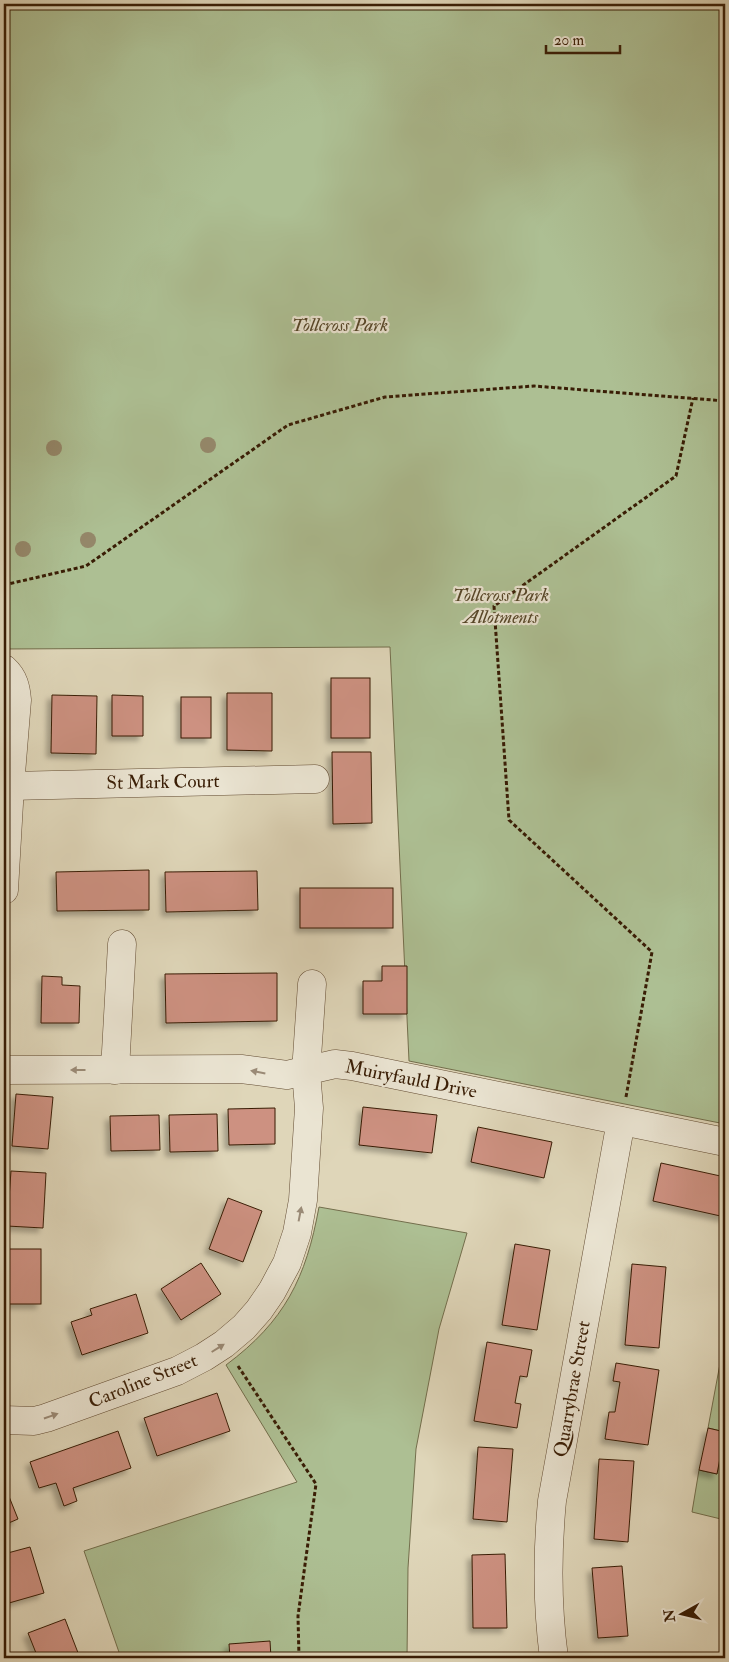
<svg xmlns="http://www.w3.org/2000/svg" width="729" height="1662" viewBox="0 0 729 1662" font-family="'IM FELL Double Pica',serif">
	<style>
		.green { fill: #adbf93; stroke: #736e4c }
		.building { fill: #cd9181; stroke: #391d05; filter: url(#shadow) }
		.lines { fill: none; stroke-linecap: round; stroke-linejoin: round }
		.minor-casing { stroke: #624b32; stroke-width: 29 }
		.path { stroke: #391d05; stroke-width: 3; stroke-dasharray: 4 2.5; stroke-linecap: butt }
		.minor { stroke: #eae4d2; stroke-width: 28 }
		.tree { fill: #948769 }
		.oneway { fill: #9a8a76 }
		.labels { text-anchor: middle; dominant-baseline: central; stroke-width: 4.5; stroke-linejoin: round; paint-order: stroke }
		.park-label { font-size: 19px; font-style: italic; fill: #564628; stroke: #eae4d2 }
		.street-label { font-size: 19px; fill: #391d05; stroke: #eae4d2 }
	</style>
	<defs>
		<filter id="shadow"><feDropShadow dx="-4.5" dy="4.5" stdDeviation="2.5" flood-color="#0004"/></filter>
	</defs>
	<rect width="100%" height="100%" fill="#dfd6b9"/>
	<filter id="stains"><feTurbulence type="fractalNoise" baseFrequency=".004" numOctaves="4"/><feColorMatrix values="0 0 0 0 .2 0 0 0 0 .09 0 0 0 0 .02 0 0 0 .5 -.17"/></filter>
	<radialGradient id="worn" r=".72"><stop offset=".6" stop-color="#630" stop-opacity="0"/><stop offset="1" stop-color="#630" stop-opacity=".3"/></radialGradient>
	<g class="green">
		<polygon points="4,4 725,4 725,1124 409,1061 390,647 4,649"/>
		<path d="M319 1207 467 1233 439 1329 416 1449 408 1568 407 1658H121L84 1551 297 1482 226 1365C285 1321 306 1278 319 1207Z"/>
		<polygon points="725,1337 725,1432 708,1428"/>
		<polygon points="725,1435 725,1520 692,1512 699,1470 717,1474"/>
	</g>
	<g class="building">
		<rect x="331" y="678" width="39" height="60"/>
		<polygon points="227,693 272,693 272,751 227,750"/>
		<polygon points="52,695 97,696 96,754 51,753"/>
		<polygon points="112,695 143,696 143,736 112,736"/>
		<rect x="181" y="697" width="30" height="41"/>
		<polygon points="332,752 371,752 372,823 333,824"/>
		<polygon points="149,870 149,910 57,911 56,872"/>
		<polygon points="257,871 258,910 166,912 165,872"/>
		<rect x="300" y="888" width="93" height="40"/>
		<polygon points="382,966 407,966 407,1014 363,1014 363,981 382,981"/>
		<polygon points="277,973 277,1021 166,1023 165,974"/>
		<polygon points="42,976 62,977 62,985 80,986 79,1023 41,1023"/>
		<polygon points="16,1094 53,1097 48,1149 12,1146"/>
		<polygon points="363,1107 437,1115 432,1153 359,1145"/>
		<polygon points="275,1108 275,1144 229,1145 228,1109"/>
		<polygon points="217,1114 218,1151 170,1152 169,1115"/>
		<polygon points="159,1115 160,1150 111,1151 110,1116"/>
		<polygon points="478,1127 552,1142 544,1178 471,1162"/>
		<polygon points="661,1163 725,1177 725,1217 653,1201"/>
		<polygon points="11,1171 46,1173 43,1228 7,1226"/>
		<polygon points="228,1198 262,1211 243,1262 209,1249"/>
		<polygon points="515,1244 550,1250 537,1330 502,1325"/>
		<rect x="5" y="1249" width="36" height="55"/>
		<polygon points="201,1263 221,1294 181,1320 161,1289"/>
		<polygon points="632,1264 666,1267 659,1348 625,1345"/>
		<polygon points="136,1294 148,1333 82,1355 71,1322 92,1315 90,1309"/>
		<polygon points="487,1342 532,1350 527,1377 520,1376 515,1403 521,1404 517,1428 474,1421"/>
		<polygon points="616,1363 659,1370 648,1445 605,1439 609,1412 615,1412 620,1382 613,1381"/>
		<polygon points="217,1393 230,1431 157,1456 144,1418"/>
		<polygon points="708,1428 725,1432 717,1474 699,1470"/>
		<polygon points="118,1431 131,1468 73,1488 77,1501 64,1506 56,1483 39,1488 30,1462"/>
		<polygon points="478,1447 513,1449 507,1522 473,1519"/>
		<polygon points="599,1459 634,1461 628,1542 594,1539"/>
		<polygon points="4,1484 18,1519 4,1525"/>
		<polygon points="30,1547 44,1593 9,1603 4,1584 4,1554"/>
		<polygon points="505,1554 507,1628 473,1628 472,1555"/>
		<polygon points="622,1566 628,1636 598,1638 592,1568"/>
		<polygon points="65,1619 80,1658 38,1658 28,1633"/>
		<polygon points="270,1641 271,1658 230,1658 229,1644"/>
	</g>
	<g class="lines">
		<defs>
			<g id="minor">
				<path d="M4 669C14 678 16 688 17 700L10 786 4 890"/>
				<polyline points="10,786 315,779"/>
				<polyline points="4,1070 241,1069 287,1075 335,1064 352,1066 725,1142"/>
				<polyline points="115,1070 122,944"/>
				<polyline points="4,1420 34,1421 46,1418 177,1371 204,1357 224,1344 244,1327 259,1310 272,1291 287,1263 297,1233 303,1200 309,1108 306,1072 312,984"/>
				<path d="M554 1658C547 1606 547 1554 552 1501L621 1121"/>
			</g>
		</defs>
		<use href="#minor" class="minor-casing"/>
		<g class="path">
			<polyline points="4,585 86,566 288,425 385,397 534,386 725,401"/>
			<polyline points="626,1097 652,952 509,820 494,606 676,476 693,398"/>
			<polyline points="238,1366 316,1484 298,1616 299,1658"/>
		</g>
		<use href="#minor" class="minor"/>
	</g>
	<g class="tree">
		<circle cx="208" cy="445" r="8"/>
		<circle cx="54" cy="448" r="8"/>
		<circle cx="88" cy="540" r="8"/>
		<circle cx="23" cy="549" r="8"/>
	</g>
	<defs><path id="oneway-solid" d="M-6-.8H1V-3.2L6.5 0L1 3.2V.8H-6Z" transform="scale(1.25)"/></defs>
	<g class="oneway">
		<use href="#oneway-solid" transform="translate(78 1070) rotate(180)"/>
		<use href="#oneway-solid" transform="translate(258 1072) rotate(-169)"/>
		<use href="#oneway-solid" transform="translate(300 1214) rotate(-79)"/>
		<use href="#oneway-solid" transform="translate(218 1348) rotate(-32)"/>
		<use href="#oneway-solid" transform="translate(51 1416) rotate(-19)"/>
	</g>
	<g class="labels">
		<g class="park-label">
			<text x="340" y="325">Tollcross Park</text>
			<text x="501" y="595">Tollcross Park<tspan x="501" dy="22">Allotments</tspan></text>
		</g>
		<g class="street-label">
			<text transform="translate(163 782) rotate(-1)">St Mark Court</text>
			<text transform="translate(411 1079) rotate(11)">Muiryfauld Drive</text>
			<text transform="translate(143 1381) rotate(-22)">Caroline Street</text>
			<text transform="translate(572 1389) rotate(-80)">Quarrybrae Street</text>
		</g>
	</g>
	<rect width="729" height="1662" fill="none" stroke="#dfd6b9" stroke-width="20"/>
	<rect x="5" y="5" width="719" height="1652" fill="none" stroke="#391d05" stroke-width="2.5"/>
	<rect x="10" y="10" width="709" height="1642" fill="none" stroke="#391d05"/>
	<g transform="translate(682 1614) rotate(262)" stroke="#eae4d2" stroke-width="4" paint-order="stroke">
	<path d="M0-4L9 19L0 12L-9 19Z" fill="#391d05"/>
	<text y="-8" font-size="14" font-weight="bold" text-anchor="middle" fill="#391d05">N</text>
	</g>
	<path d="M546 45v8h74v-8" fill="none" stroke="#391d05" stroke-width="2.5"/>
	<text x="554" y="45" font-size="15" fill="#391d05" stroke="#eae4d2" stroke-width="4" paint-order="stroke">20 m</text>
	<rect width="100%" height="100%" filter="url(#stains)"/>
	<rect width="100%" height="100%" fill="url(#worn)"/>
</svg>
